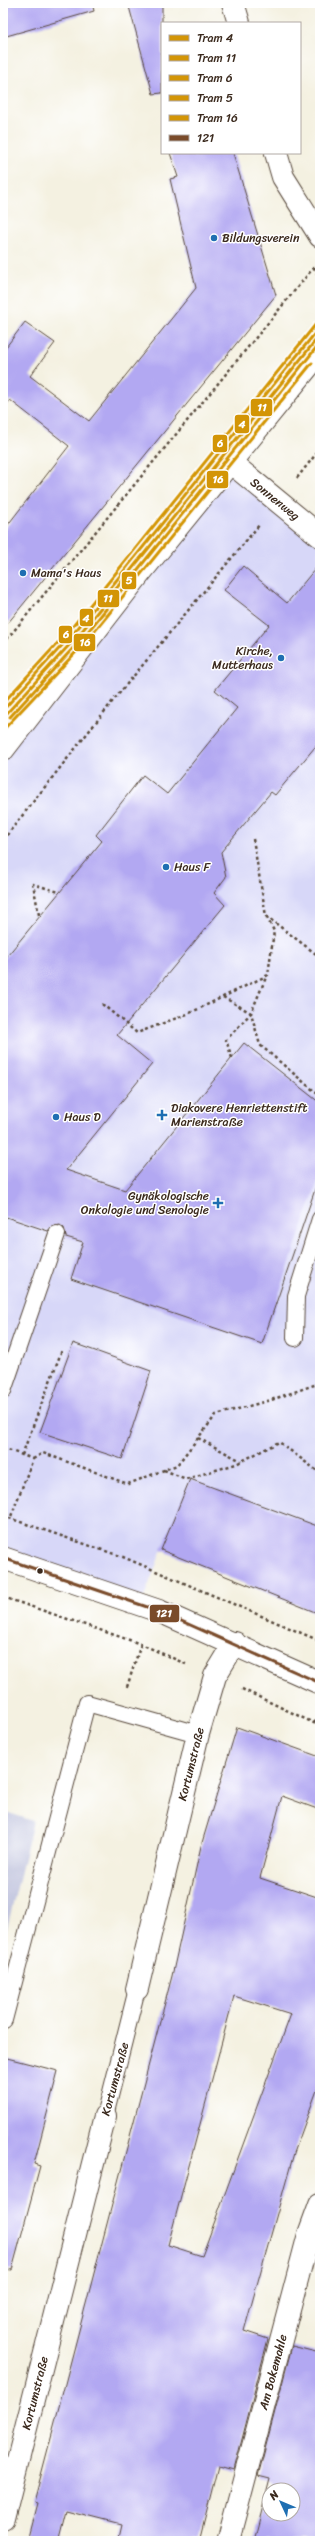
<svg xmlns="http://www.w3.org/2000/svg" width="323" height="2544" viewBox="0 0 323 2544" font-family="Sriracha,sans-serif">
	<style>
		.built { fill: #d7d7f8 }
		.industrial { fill: #bfc2dd }
		.building { fill: #b2a8f2; fill-rule: evenodd }
		.lines { fill: none; stroke-linecap: round; stroke-linejoin: round }
		.lane-casing { stroke: #57483b; stroke-width: 18 }
		.street-casing { stroke: #57483b; stroke-width: 24 }
		.secondary-casing { stroke: #57483b; stroke-width: 24 }
		.path { stroke: #57483b; stroke-width: 2.5; stroke-dasharray: 3 3; stroke-linecap: butt }
		.lane { stroke: #fff; stroke-width: 16 }
		.street { stroke: #fff; stroke-width: 22 }
		.secondary { stroke: #fff; stroke-width: 22 }
		.bus-1-casing { stroke: #fff; stroke-width: 6 }
		.bus-1 { stroke: #7a4b2a; stroke-width: 3 }
		.tram-1-casing { stroke: #fff; stroke-width: 6 }
		.tram-2-casing { stroke: #fff; stroke-width: 6 }
		.tram-3-casing { stroke: #fff; stroke-width: 6 }
		.tram-4-casing { stroke: #fff; stroke-width: 6 }
		.tram-5-casing { stroke: #fff; stroke-width: 6 }
		.tram-1 { stroke: #d39506; stroke-width: 3 }
		.tram-2 { stroke: #d39506; stroke-width: 3 }
		.tram-3 { stroke: #d39506; stroke-width: 3 }
		.tram-4 { stroke: #d39506; stroke-width: 3 }
		.tram-5 { stroke: #d39506; stroke-width: 3 }
		.poi-dot { fill: #1f6fb2; stroke: #fff; stroke-width: 1.5 }
		.bus-dot { fill: #3b2a1e; stroke: #fff; stroke-width: 1.5 }
		.labels { text-anchor: middle; dominant-baseline: central; stroke-width: 3; stroke-linejoin: round; paint-order: stroke }
		.poi-label { font-size: 12px; fill: #3b2a1e; stroke: #fff; text-anchor: start }
		.street-label { font-size: 12px; fill: #3b2a1e; stroke: #fff }
		.line-badge { stroke: #fff; stroke-width: 1.5 }
		.badge-label { font-size: 11px; text-anchor: middle; font-weight: bold; fill: #fff }
	</style>
	<rect width="100%" height="100%" fill="#fff"/>
	<filter id="ink" filterUnits="userSpaceOnUse"><feTurbulence type="fractalNoise" baseFrequency=".025" numOctaves="2"/><feDisplacementMap in="SourceGraphic" scale="8" xChannelSelector="R" yChannelSelector="G"/><feConvolveMatrix kernelMatrix="1 2 1 2 8 2 1 2 1" color-interpolation-filters="sRGB"/></filter>
	<filter id="wash" filterUnits="userSpaceOnUse"><feTurbulence type="fractalNoise" baseFrequency=".012" numOctaves="4" result="noise"/><feDisplacementMap in="SourceGraphic" scale="16" xChannelSelector="R" yChannelSelector="G"/><feGaussianBlur stdDeviation="0.9" result="paint"/><feColorMatrix in="noise" values="0 0 0 0 0 0 0 0 0 0 0 0 0 0 0 0 0 1.4 0 .05"/><feComposite in="paint" operator="in"/></filter>
	<g filter="url(#wash)">
		<rect width="100%" height="100%" fill="#f4f1e1"/>
		<polygon class="built" points="230,469 320,541 320,1534 164,1544 141,1605 3,1557 3,750"/>
		<polygon class="industrial" points="3,1811 33,1821 3,1945"/>
		<g id="blocks">
			<g class="building">
				<polygon points="3,3 92,3 94,11 3,37"/>
				<polygon points="128,3 162,3 162,93 153,94"/>
				<polygon points="170,153 233,153 276,295 3,629 3,531 69,446 10,400 3,409 3,351 25,322 55,343 30,376 89,421 196,288 170,179 178,177"/>
				<polygon points="320,563 320,741 275,795 271,792 221,852 226,877 214,893 225,905 117,1035 152,1064 66,1170 125,1190 244,1043 320,1103 320,1175 262,1344 71,1279 83,1242 66,1237 64,1228 60,1225 51,1227 48,1231 3,1216 3,961 102,841 96,835 143,775 167,794 237,708 215,690 269,625 224,590 243,566 287,603"/>
				<polygon points="73,1343 151,1371 122,1459 40,1432"/>
				<polygon points="190,1479 320,1527 320,1614 161,1550"/>
				<path d="M237 1727 320 1757V1810L282 1796 260 1878 320 1898V2082L294 2153 244 2331 268 2339 234 2470 218 2466 199 2541H117L121 2524 66 2510 58 2541H27L37 2503 34 2502 172 1976 201 1846ZM234 1996 291 2014 202 2256 168 2245Z"/>
				<polygon points="3,2057 58,2071 34,2164 40,2166 12,2270 3,2269"/>
				<path d="M292 2346 320 2353V2541H254L270 2479 258 2476ZM269 2490H293V2514H269Z"/>
			</g>
		</g>
	</g>
	<g filter="url(#ink)">
		<use href="#blocks" fill-opacity="0" stroke="#57483b" stroke-width="1"/>
		<g class="lines">
			<defs>
				<g id="lane">
					<polyline points="295,1338 296,1296 320,1219"/>
					<polyline points="3,1391 57,1234"/>
					<polyline points="4,2020 87,1703 198,1734"/>
					<polyline points="105,2116 137,1989"/>
				</g>
				<g id="street">
					<polyline points="233,3 239,23"/>
					<polyline points="276,153 283,177 320,236"/>
					<polyline points="230,462 320,536"/>
					<polyline points="137,1989 198,1734 215,1676 235,1643"/>
					<polyline points="3,2519 105,2116"/>
					<polyline points="228,2541 309,2234 320,2204"/>
				</g>
				<g id="secondary">
					<polyline points="3,750 141,572 320,352"/>
					<polyline points="3,1558 159,1611 320,1683"/>
				</g>
			</defs>
			<use href="#lane" class="lane-casing"/>
			<use href="#street" class="street-casing"/>
			<use href="#secondary" class="secondary-casing"/>
			<g class="path">
				<polyline points="315,267 320,284"/>
				<polyline points="297,478 320,449"/>
				<polyline points="3,644 315,266"/>
				<polyline points="253,839 266,916 320,957"/>
				<polyline points="3,840 112,702 260,524"/>
				<polyline points="39,915 33,884 59,892"/>
				<polyline points="223,997 251,1013 260,1045 320,1096"/>
				<polyline points="102,1004 137,1033 190,1013 268,975 274,931 266,916"/>
				<polyline points="232,1058 226,1040 251,1013 267,975"/>
				<polyline points="198,1438 241,1461"/>
				<polyline points="3,1448 33,1459 10,1519"/>
				<polyline points="22,1455 62,1350"/>
				<polyline points="33,1459 43,1453 128,1484 177,1465 216,1415 271,1400 320,1383"/>
				<polyline points="164,1470 186,1479 236,1464 279,1442 320,1473"/>
				<polyline points="3,1516 123,1557 320,1641"/>
				<polyline points="320,1526 320,1525"/>
				<polyline points="3,1597 141,1644 188,1665"/>
				<polyline points="127,1687 141,1644"/>
				<polyline points="242,1689 320,1726"/>
				<polyline points="314,1723 320,1716"/>
			</g>
			<use href="#lane" class="lane"/>
			<use href="#street" class="street"/>
			<use href="#secondary" class="secondary"/>
			<defs>
				<polyline id="bus-1" points="3,1558 159,1611 320,1683"/>
			</defs>
			<use href="#bus-1" class="bus-1-casing"/>
			<use href="#bus-1" class="bus-1"/>
			<defs>
				<polyline id="tram-1" points="3,710 78,628 320,327"/>
				<polyline id="tram-2" points="7,713 82,631 320,335"/>
				<polyline id="tram-3" points="3,703 74,625 316,324"/>
				<polyline id="tram-4" points="10,717 86,634 320,343"/>
				<polyline id="tram-5" points="3,730 90,637 312,363"/>
			</defs>
			<use href="#tram-1" class="tram-1-casing"/>
			<use href="#tram-2" class="tram-2-casing"/>
			<use href="#tram-3" class="tram-3-casing"/>
			<use href="#tram-4" class="tram-4-casing"/>
			<use href="#tram-5" class="tram-5-casing"/>
			<use href="#tram-1" class="tram-1"/>
			<use href="#tram-2" class="tram-2"/>
			<use href="#tram-3" class="tram-3"/>
			<use href="#tram-4" class="tram-4"/>
			<use href="#tram-5" class="tram-5"/>
		</g>
	</g>
	<g class="poi-dot">
		<circle cx="214" cy="238" r="4"/>
		<circle cx="23" cy="573" r="4"/>
		<circle cx="281" cy="658" r="4"/>
		<circle cx="166" cy="867" r="4"/>
		<path d="M160 1109h4v4h4v4h-4v4h-4v-4h-4v-4h4z"/>
		<circle cx="56" cy="1117" r="4"/>
		<path d="M216 1197h4v4h4v4h-4v4h-4v-4h-4v-4h4z"/>
	</g>
	<circle class="bus-dot" cx="40" cy="1571" r="3.5"/>
	<g class="labels">
		<g class="poi-label">
			<text x="222" y="238">Bildungsverein</text>
			<text x="31" y="573">Mama's Haus</text>
			<text x="273" y="651" text-anchor="end">Kirche,<tspan x="273" dy="14">Mutterhaus</tspan></text>
			<text x="174" y="867">Haus F</text>
			<text x="171" y="1108">Diakovere Henriettenstift<tspan x="171" dy="14">Marienstraße</tspan></text>
			<text x="64" y="1117">Haus D</text>
			<text x="209" y="1196" text-anchor="end">Gynäkologische<tspan x="209" dy="14">Onkologie und Senologie</tspan></text>
		</g>
		<g class="street-label">
			<text transform="translate(275 499) rotate(39)">Sonnenweg</text>
			<text transform="translate(191 1764) rotate(-76)">Kortumstraße</text>
			<text transform="translate(115 2079) rotate(-75)">Kortumstraße</text>
			<text transform="translate(273 2372) rotate(-75)">Am Bokemahle</text>
			<text transform="translate(35 2393) rotate(-76)">Kortumstraße</text>
		</g>
	</g>
	<g class="line-badge">
		<rect x="250" y="398" width="23" height="19" rx="4" fill="#d39506"/>
		<rect x="234" y="414" width="16" height="20" rx="4" fill="#d39506"/>
		<rect x="212" y="434" width="16" height="19" rx="4" fill="#d39506"/>
		<rect x="206" y="470" width="23" height="19" rx="4" fill="#d39506"/>
		<rect x="121" y="571" width="16" height="19" rx="4" fill="#d39506"/>
		<rect x="97" y="589" width="23" height="19" rx="4" fill="#d39506"/>
		<rect x="79" y="608" width="15" height="19" rx="4" fill="#d39506"/>
		<rect x="58" y="625" width="15" height="19" rx="4" fill="#d39506"/>
		<rect x="73" y="633" width="23" height="19" rx="4" fill="#d39506"/>
		<rect x="149" y="1604" width="31" height="19" rx="4" fill="#7a4b2a"/>
	</g>
	<g class="badge-label">
		<text x="262" y="411">11</text>
		<text x="242" y="428">4</text>
		<text x="220" y="447">6</text>
		<text x="218" y="483">16</text>
		<text x="129" y="584">5</text>
		<text x="108" y="602">11</text>
		<text x="86" y="622">4</text>
		<text x="66" y="638">6</text>
		<text x="85" y="646">16</text>
		<text x="164" y="1617">121</text>
	</g>
	<rect width="323" height="2544" fill="none" stroke="#fff" stroke-width="16"/>
	<rect x="161" y="22" width="140" height="132" fill="#ffffff" stroke="#b1aaa5"/>
	<rect x="169" y="35" width="20" height="6" fill="#d39506" stroke="#b1aaa5"/>
	<text x="197" y="42" font-size="12" fill="#3b2a1e">Tram 4</text>
	<rect x="169" y="55" width="20" height="6" fill="#d39506" stroke="#b1aaa5"/>
	<text x="197" y="62" font-size="12" fill="#3b2a1e">Tram 11</text>
	<rect x="169" y="75" width="20" height="6" fill="#d39506" stroke="#b1aaa5"/>
	<text x="197" y="82" font-size="12" fill="#3b2a1e">Tram 6</text>
	<rect x="169" y="95" width="20" height="6" fill="#d39506" stroke="#b1aaa5"/>
	<text x="197" y="102" font-size="12" fill="#3b2a1e">Tram 5</text>
	<rect x="169" y="115" width="20" height="6" fill="#d39506" stroke="#b1aaa5"/>
	<text x="197" y="122" font-size="12" fill="#3b2a1e">Tram 16</text>
	<rect x="169" y="135" width="20" height="6" fill="#7a4b2a" stroke="#b1aaa5"/>
	<text x="197" y="142" font-size="12" fill="#3b2a1e">121</text>
	<g transform="translate(281 2502) rotate(314)"><circle r="19" fill="#ffffff" stroke="#b1aaa5"/>
	<path d="M0-3L7 15L0 10L-7 15Z" fill="#1f6fb2"/>
	<text y="-6" font-size="11" font-weight="bold" text-anchor="middle" fill="#3b2a1e">N</text>
	</g>
</svg>
